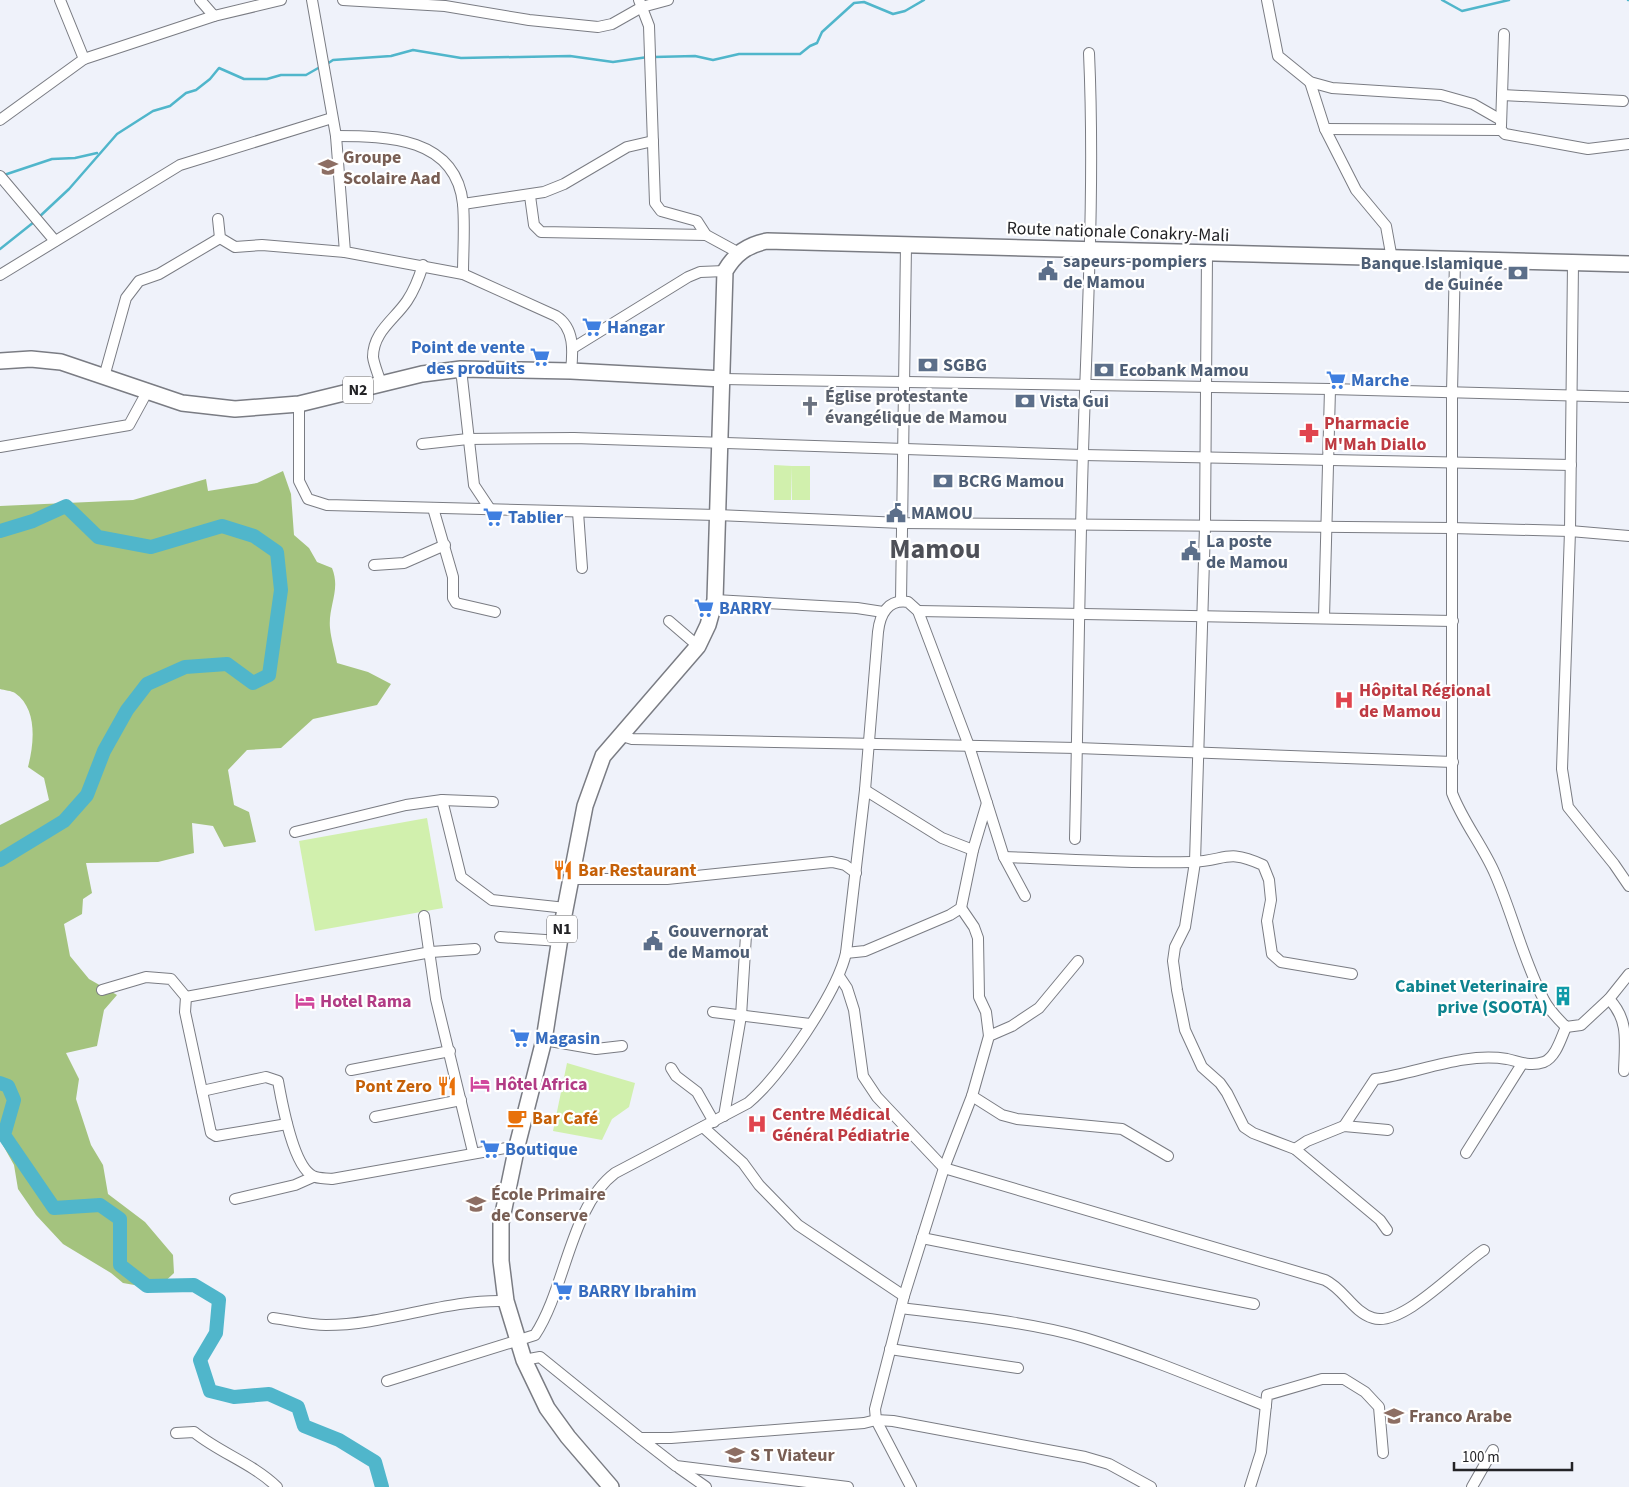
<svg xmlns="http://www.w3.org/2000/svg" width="1629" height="1487" viewBox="0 0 1629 1487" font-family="'Source Sans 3',sans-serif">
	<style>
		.green { fill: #d1f0ad }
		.forest { fill: #a4c37e }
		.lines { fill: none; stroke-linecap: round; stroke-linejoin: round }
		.stream { stroke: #50b6cb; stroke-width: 2.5 }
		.river { stroke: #50b6cb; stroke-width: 14 }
		.minor-casing { stroke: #7a7c83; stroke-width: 12 }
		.highway-casing { stroke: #7a7c83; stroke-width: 18 }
		.minor { stroke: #fff; stroke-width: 10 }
		.highway { stroke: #fff; stroke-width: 15 }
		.labels { text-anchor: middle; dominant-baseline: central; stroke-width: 4.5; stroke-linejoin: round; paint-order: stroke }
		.shield { fill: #fff; stroke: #656567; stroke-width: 1 }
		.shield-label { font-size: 16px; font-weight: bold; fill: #232326 }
		.education-label { font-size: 18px; font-weight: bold; fill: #785e54; stroke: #fff; text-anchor: start }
		.street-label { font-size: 18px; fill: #232326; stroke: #fff }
		.service-label { font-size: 18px; font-weight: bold; fill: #4e5e75; stroke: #fff; text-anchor: start }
		.shop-label { font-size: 18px; font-weight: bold; fill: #366cbe; stroke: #fff; text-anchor: start }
		.worship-label { font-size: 18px; font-weight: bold; fill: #5b616d; stroke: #fff; text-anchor: start }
		.health-label { font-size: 18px; font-weight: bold; fill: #be3a42; stroke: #fff; text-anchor: start }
		.food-label { font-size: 18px; font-weight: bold; fill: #c56008; stroke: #fff; text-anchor: start }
		.culture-label { font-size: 18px; font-weight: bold; fill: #0d838f; stroke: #fff; text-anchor: end }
		.hotel-label { font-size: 18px; font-weight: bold; fill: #b23c85; stroke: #fff; text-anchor: start }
		.town-label { font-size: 28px; font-weight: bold; fill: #4e5057; stroke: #fff }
	</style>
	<rect width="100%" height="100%" fill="#eff2fa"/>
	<g class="green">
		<polygon points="774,465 792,466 791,500 774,500"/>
		<rect x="792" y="466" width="18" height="34"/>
		<polygon points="427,818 443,908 315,931 299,841"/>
		<polygon points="567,1063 635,1083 629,1107 612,1119 602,1140 553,1131"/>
	</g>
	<path class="forest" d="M283 471 291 494 294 535 309 548 317 562 332 568C341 590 328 606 330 628 331 639 335 652 337 663L368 672 391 684 377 705 313 719 281 748 247 750 228 770 234 805 249 812 256 842 224 847 213 826 192 823 194 853 158 862 86 863 92 893 83 899 82 914 64 924 70 956 89 979 117 995 104 1010 97 1046 66 1053 79 1079 76 1099 91 1145 103 1165 108 1194 145 1222 173 1255 174 1273 157 1289 123 1283 111 1273 63 1244 36 1215 18 1189 14 1165 0 1140V825L49 800 44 778 28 767C34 744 38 709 15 693 12 691 4 690 0 689V506L133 500 206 479 208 491 257 483Z"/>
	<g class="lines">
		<g class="stream">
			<polyline points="1442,0 1462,11 1509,0"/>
			<polyline points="1628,0 1629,0"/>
			<polyline points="654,57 695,56 713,60 739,54 800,54 810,46 817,43 822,32 854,3 864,2 893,14 905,11 924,0"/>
			<polyline points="327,64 333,60 391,56 413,50 461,58 570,56 613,62 648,57"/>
			<polyline points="4,175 52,159 75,158 97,153"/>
			<polyline points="38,218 69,189 117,134 153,111 170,106 186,93 196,90 210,79 219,68 244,79 267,79 281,75 306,75 320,67"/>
			<polyline points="0,249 34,222"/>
		</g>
		<g class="river">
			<polyline points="0,531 33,521 66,506 98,537 151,547 222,526 254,536 277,552 281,590 269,675 253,683 227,664 185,667 147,684 127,710 104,751 87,795 64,821 0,860"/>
			<polyline points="0,1083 8,1086 14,1100 4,1135 54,1208 100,1205 120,1219 120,1265 147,1286 194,1285 219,1300 216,1333 200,1360 210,1391 234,1397 269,1394 298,1407 304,1426 339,1440 375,1462 382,1487"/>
		</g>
		<defs>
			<g id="minor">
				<polyline points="60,0 84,59"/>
				<polyline points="200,0 214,16 281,0"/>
				<path d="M312 0 336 136 345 252 463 274 556 316C575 328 573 352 571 371"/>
				<polyline points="343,0 445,6 529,20 598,27 612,24 642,7 668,0"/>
				<polyline points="639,0 649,26 655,203 661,211 697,221 706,235 739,253"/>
				<polyline points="1267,0 1278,56 1310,82 1332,88 1441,95 1473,104 1501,120"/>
				<polyline points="1310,82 1325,129 1356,190 1386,226 1392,259"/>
				<polyline points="1502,95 1623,101"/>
				<polyline points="0,120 84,59 214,16"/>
				<polyline points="1501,126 1504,34"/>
				<polyline points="1325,129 1501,130 1505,134 1588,149 1629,144"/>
				<path d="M336 136C387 136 456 137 463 204 465 227 463 251 463 274"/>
				<polyline points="0,176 55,241"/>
				<polyline points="530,196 534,225 541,232 706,235"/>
				<polyline points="463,204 544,192 564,184 627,147 653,141"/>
				<polyline points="218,219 220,238 235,247 262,245 345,252"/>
				<polyline points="1207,254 1205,526 1195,862 1185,927 1175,947 1173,961 1177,990 1185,1030 1202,1067 1220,1083 1227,1093 1244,1127 1253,1133 1295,1149 1380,1220 1387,1230"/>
				<path d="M1455 260 1452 392V793C1463 822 1483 846 1495 874 1513 915 1523 960 1544 1000 1549 1010 1558 1019 1566 1027L1581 1025 1609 999 1629 974"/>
				<polyline points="1573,263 1570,531 1562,769 1568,807 1614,864 1629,886"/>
				<polyline points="0,275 180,165 332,118"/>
				<polyline points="573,348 688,277 700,272 725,271"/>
				<polyline points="461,369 474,485 490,509"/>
				<polyline points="104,377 126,298 139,281 159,274 220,238"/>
				<polyline points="723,379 1330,389 1629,397"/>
				<path d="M381 384C379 376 374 365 373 357 373 332 394 320 407 301 415 289 419 278 423 265"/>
				<polyline points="299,404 299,481 308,499 327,505 717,515 902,523 1451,528 1570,531 1629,536"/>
				<polyline points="422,444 468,439 574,438 1083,455 1571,465"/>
				<polyline points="0,447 129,425 147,392"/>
				<polyline points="433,508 453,577 453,598 456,603 495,612"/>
				<polyline points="578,512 582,568"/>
				<polyline points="374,565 404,563 445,545"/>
				<polyline points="715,600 857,608 883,612"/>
				<polyline points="901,601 906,245"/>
				<polyline points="918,611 1453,621"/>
				<polyline points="1324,618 1330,389"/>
				<polyline points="669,621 698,646"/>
				<polyline points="619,735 632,739 1077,748 1453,762"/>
				<polyline points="865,790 942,838 973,850"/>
				<polyline points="442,800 461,877 492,900 566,908"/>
				<polyline points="295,832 406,805 442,800 493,802"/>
				<path d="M1075 839C1078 710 1079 581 1083 452 1087 319 1095 186 1089 53"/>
				<path d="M1004 857C1066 859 1130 864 1192 862 1226 861 1226 848 1263 865L1269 880 1271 900 1267 921 1272 954 1281 962 1352 974"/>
				<polyline points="572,879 667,879 832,862 845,865 856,873"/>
				<polyline points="961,908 974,927 978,938 979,997 986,1012 989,1036"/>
				<polyline points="424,916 436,999 473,1152"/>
				<polyline points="500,937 560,941"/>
				<polyline points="846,953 865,951 950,915 961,908 973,850 987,803"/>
				<path d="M839 976 847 988 854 1010 863 1076 877 1097 944 1168 1325 1280C1344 1289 1353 1312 1373 1318 1402 1328 1460 1265 1484 1250"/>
				<polyline points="102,990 146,977 171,979 186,997 185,1012 211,1133 216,1136 287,1124"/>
				<polyline points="186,997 431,952 475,949"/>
				<path d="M1609 999C1629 1020 1625 1041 1624 1071"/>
				<polyline points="713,1012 810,1024"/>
				<polyline points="544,1040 596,1049 622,1046"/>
				<polyline points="671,1068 676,1076 697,1092 714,1122"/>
				<polyline points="351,1070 450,1051"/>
				<path d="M202 1091 266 1077 278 1081C282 1103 293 1166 313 1176 318 1179 327 1178 332 1179L517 1146"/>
				<polyline points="972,1096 1002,1115 1017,1119 1122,1129 1168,1156"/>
				<polyline points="724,1116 741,1016 746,935"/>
				<polyline points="375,1117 461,1100"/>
				<path d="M1344 1126 1375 1079C1419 1073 1462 1052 1507 1059 1521 1062 1530 1067 1544 1062 1556 1057 1561 1038 1566 1027"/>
				<polyline points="703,1127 743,1163 759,1185 798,1225 904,1296"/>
				<polyline points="1295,1149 1307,1141 1344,1126 1388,1130"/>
				<polyline points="1466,1153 1522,1064"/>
				<polyline points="235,1199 295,1185 313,1177"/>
				<polyline points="922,1238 1254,1304"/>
				<path d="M901 1308C962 1316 1026 1321 1085 1338 1147 1357 1206 1382 1266 1406"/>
				<path d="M273 1318C290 1320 309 1325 326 1325 387 1325 445 1299 506 1301"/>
				<polyline points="890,1349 1018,1368"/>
				<polyline points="524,1360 540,1357 640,1438 671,1438 864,1423 876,1420 893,1421 1085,1457 1109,1464 1151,1487"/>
				<path d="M387 1381 535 1335C566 1288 570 1207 615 1173L748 1103C780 1076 837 993 846 953L865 790 878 632C880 614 888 599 908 602L918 611 969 746 1004 857 1025 896"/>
				<path d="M176 1433 194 1432C220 1453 252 1463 277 1487"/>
				<polyline points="640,1438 676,1466 848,1487"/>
				<polyline points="679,1468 706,1487"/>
				<polyline points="911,1487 876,1420 875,1409 904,1296 944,1168 972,1096 989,1036 1012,1026 1039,1008 1078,961"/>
				<polyline points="1250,1487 1261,1452 1267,1395 1322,1379 1344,1379 1365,1392 1379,1407 1383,1453"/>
				<polyline points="1472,1487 1493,1450"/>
			</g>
			<g id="highway">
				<polyline points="0,361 31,359 61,362 182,403 235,409 299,404 422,374 461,369 571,371 723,379"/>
				<path d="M611 1487 568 1437 547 1408 524 1360 506 1301 501 1261V1223L517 1146 544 1040 562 925 585 806 603 756 698 646 708 625 715 600 725 271C735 254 747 245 767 241L1629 264"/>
			</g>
		</defs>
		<use href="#minor" class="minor-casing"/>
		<use href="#highway" class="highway-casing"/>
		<use href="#minor" class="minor"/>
		<use href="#highway" class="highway"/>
	</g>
	<defs>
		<symbol id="school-bare" viewBox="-9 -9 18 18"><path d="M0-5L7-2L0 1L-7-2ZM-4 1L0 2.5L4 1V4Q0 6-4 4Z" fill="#8d6e63" stroke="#fff" stroke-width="2.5" paint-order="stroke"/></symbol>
		<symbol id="civic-bare" viewBox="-9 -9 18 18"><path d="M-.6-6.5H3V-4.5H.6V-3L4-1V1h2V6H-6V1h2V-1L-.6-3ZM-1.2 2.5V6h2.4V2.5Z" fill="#5c6f8a" stroke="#fff" stroke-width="2.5" paint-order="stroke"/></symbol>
		<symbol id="bank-bare" viewBox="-9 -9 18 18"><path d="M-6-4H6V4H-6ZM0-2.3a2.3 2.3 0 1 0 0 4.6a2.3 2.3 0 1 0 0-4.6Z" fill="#5c6f8a" stroke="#fff" stroke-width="2.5" paint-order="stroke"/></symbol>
		<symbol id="supermarket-bare" viewBox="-9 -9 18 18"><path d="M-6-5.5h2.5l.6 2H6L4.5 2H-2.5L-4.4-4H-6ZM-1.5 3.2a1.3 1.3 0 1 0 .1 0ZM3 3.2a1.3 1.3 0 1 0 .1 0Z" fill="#3f7fe0" stroke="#fff" stroke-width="2.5" paint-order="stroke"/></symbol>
		<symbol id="church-bare" viewBox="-9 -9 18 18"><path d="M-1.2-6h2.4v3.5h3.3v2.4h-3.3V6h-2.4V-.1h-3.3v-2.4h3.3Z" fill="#6b7280" stroke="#fff" stroke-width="2.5" paint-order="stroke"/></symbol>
		<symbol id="pharmacy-bare" viewBox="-9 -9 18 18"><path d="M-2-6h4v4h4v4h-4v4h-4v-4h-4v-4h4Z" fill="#e0444e" stroke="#fff" stroke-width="2.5" paint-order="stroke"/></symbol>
		<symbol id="hospital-bare" viewBox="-9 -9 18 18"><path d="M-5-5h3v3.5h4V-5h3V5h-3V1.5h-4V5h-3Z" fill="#e0444e" stroke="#fff" stroke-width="2.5" paint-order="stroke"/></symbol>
		<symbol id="restaurant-bare" viewBox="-9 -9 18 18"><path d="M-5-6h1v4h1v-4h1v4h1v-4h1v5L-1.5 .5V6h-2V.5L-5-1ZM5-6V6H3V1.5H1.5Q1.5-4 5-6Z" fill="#e8710a" stroke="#fff" stroke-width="2.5" paint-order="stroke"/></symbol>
		<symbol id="building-bare" viewBox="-9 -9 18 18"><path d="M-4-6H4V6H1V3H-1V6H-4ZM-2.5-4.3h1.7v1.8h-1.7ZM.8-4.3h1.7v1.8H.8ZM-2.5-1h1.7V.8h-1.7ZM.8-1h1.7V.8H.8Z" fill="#0f9aa8" stroke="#fff" stroke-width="2.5" paint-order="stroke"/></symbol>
		<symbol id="hotel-bare" viewBox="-9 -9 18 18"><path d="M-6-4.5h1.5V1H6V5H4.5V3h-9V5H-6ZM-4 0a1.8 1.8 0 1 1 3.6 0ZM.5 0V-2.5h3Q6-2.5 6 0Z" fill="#d1479c" stroke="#fff" stroke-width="2.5" paint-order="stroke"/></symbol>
		<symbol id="cafe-bare" viewBox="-9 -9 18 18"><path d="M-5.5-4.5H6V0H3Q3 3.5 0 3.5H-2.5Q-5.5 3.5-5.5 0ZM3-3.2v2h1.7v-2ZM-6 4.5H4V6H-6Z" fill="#e8710a" stroke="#fff" stroke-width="2.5" paint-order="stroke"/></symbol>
	</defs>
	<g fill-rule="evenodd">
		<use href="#school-bare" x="314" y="153" width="28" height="28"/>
		<use href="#civic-bare" x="1034" y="257" width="28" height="28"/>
		<use href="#bank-bare" x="1504" y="259" width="28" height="28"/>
		<use href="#supermarket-bare" x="578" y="313" width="28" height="28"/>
		<use href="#supermarket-bare" x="526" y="343" width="28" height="28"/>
		<use href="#bank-bare" x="914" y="351" width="28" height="28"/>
		<use href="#bank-bare" x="1090" y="356" width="28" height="28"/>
		<use href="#supermarket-bare" x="1322" y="366" width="28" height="28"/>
		<use href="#bank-bare" x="1011" y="387" width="28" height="28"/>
		<use href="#church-bare" x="796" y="392" width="28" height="28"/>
		<use href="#pharmacy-bare" x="1295" y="419" width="28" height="28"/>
		<use href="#bank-bare" x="929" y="467" width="28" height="28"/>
		<use href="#civic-bare" x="882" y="499" width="28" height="28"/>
		<use href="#supermarket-bare" x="479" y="503" width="28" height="28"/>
		<use href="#civic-bare" x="1177" y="537" width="28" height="28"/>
		<use href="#supermarket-bare" x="690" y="594" width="28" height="28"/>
		<use href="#hospital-bare" x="1330" y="686" width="28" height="28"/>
		<use href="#restaurant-bare" x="549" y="856" width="28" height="28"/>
		<use href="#civic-bare" x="639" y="927" width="28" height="28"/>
		<use href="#building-bare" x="1549" y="982" width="28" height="28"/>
		<use href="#hotel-bare" x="291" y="987" width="28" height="28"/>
		<use href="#supermarket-bare" x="506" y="1024" width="28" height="28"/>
		<use href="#hotel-bare" x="466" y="1070" width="28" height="28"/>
		<use href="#restaurant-bare" x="433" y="1072" width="28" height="28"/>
		<use href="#cafe-bare" x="503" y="1104" width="28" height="28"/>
		<use href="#hospital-bare" x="743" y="1110" width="28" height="28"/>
		<use href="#supermarket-bare" x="476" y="1135" width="28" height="28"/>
		<use href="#school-bare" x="462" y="1190" width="28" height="28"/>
		<use href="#supermarket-bare" x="549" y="1277" width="28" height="28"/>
		<use href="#school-bare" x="1380" y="1402" width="28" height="28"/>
		<use href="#school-bare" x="721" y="1441" width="28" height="28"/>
	</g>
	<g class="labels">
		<g class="shield">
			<rect x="343" y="376.5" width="30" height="27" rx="4"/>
			<rect x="547" y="915.5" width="30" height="27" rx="4"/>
		</g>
		<g class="shield-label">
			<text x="358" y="390">N2</text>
			<text x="562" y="929">N1</text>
		</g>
		<g class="education-label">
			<text x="343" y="157">Groupe<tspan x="343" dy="21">Scolaire Aad</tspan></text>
			<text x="491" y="1194">École Primaire<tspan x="491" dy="21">de Conserve</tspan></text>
			<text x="1409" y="1416">Franco Arabe</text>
			<text x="750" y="1455">S T Viateur</text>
		</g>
		<g class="street-label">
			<text transform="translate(1118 232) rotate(2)">Route nationale Conakry-Mali</text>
		</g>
		<g class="service-label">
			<text x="1063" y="261">sapeurs-pompiers<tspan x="1063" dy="21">de Mamou</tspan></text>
			<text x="1503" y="263" text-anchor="end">Banque Islamique<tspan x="1503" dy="21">de Guinée</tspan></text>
			<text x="943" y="365">SGBG</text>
			<text x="1119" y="370">Ecobank Mamou</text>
			<text x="1040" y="401">Vista Gui</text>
			<text x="958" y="481">BCRG Mamou</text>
			<text x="911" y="513">MAMOU</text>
			<text x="1206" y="541">La poste<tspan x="1206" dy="21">de Mamou</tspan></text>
			<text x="668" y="931">Gouvernorat<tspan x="668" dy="21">de Mamou</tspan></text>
		</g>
		<g class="shop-label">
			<text x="607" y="327">Hangar</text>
			<text x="525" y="347" text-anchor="end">Point de vente<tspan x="525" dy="21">des produits</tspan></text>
			<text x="1351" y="380">Marche</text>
			<text x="508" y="517">Tablier</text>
			<text x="719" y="608">BARRY</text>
			<text x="535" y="1038">Magasin</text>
			<text x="505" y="1149">Boutique</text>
			<text x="578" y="1291">BARRY Ibrahim</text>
		</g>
		<g class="worship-label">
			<text x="825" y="396">Église protestante<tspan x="825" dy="21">évangélique de Mamou</tspan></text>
		</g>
		<g class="health-label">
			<text x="1324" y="423">Pharmacie<tspan x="1324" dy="21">M'Mah Diallo</tspan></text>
			<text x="1359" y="690">Hôpital Régional<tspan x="1359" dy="21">de Mamou</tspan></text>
			<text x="772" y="1114">Centre Médical<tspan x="772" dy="21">Général Pédiatrie</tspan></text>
		</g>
		<g class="food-label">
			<text x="578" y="870">Bar Restaurant</text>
			<text x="432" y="1086" text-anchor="end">Pont Zero</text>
			<text x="532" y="1118">Bar Café</text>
		</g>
		<g class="culture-label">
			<text x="1548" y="986">Cabinet Veterinaire<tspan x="1548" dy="21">prive (SOOTA)</tspan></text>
		</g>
		<g class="hotel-label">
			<text x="320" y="1001">Hotel Rama</text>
			<text x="495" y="1084">Hôtel Africa</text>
		</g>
		<g class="town-label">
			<text x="935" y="549">Mamou</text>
		</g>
	</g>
	<path d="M1454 1462v8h118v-8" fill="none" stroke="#232326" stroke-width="2.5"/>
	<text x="1462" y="1462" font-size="15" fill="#232326" stroke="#ffffff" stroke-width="4" paint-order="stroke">100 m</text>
</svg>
